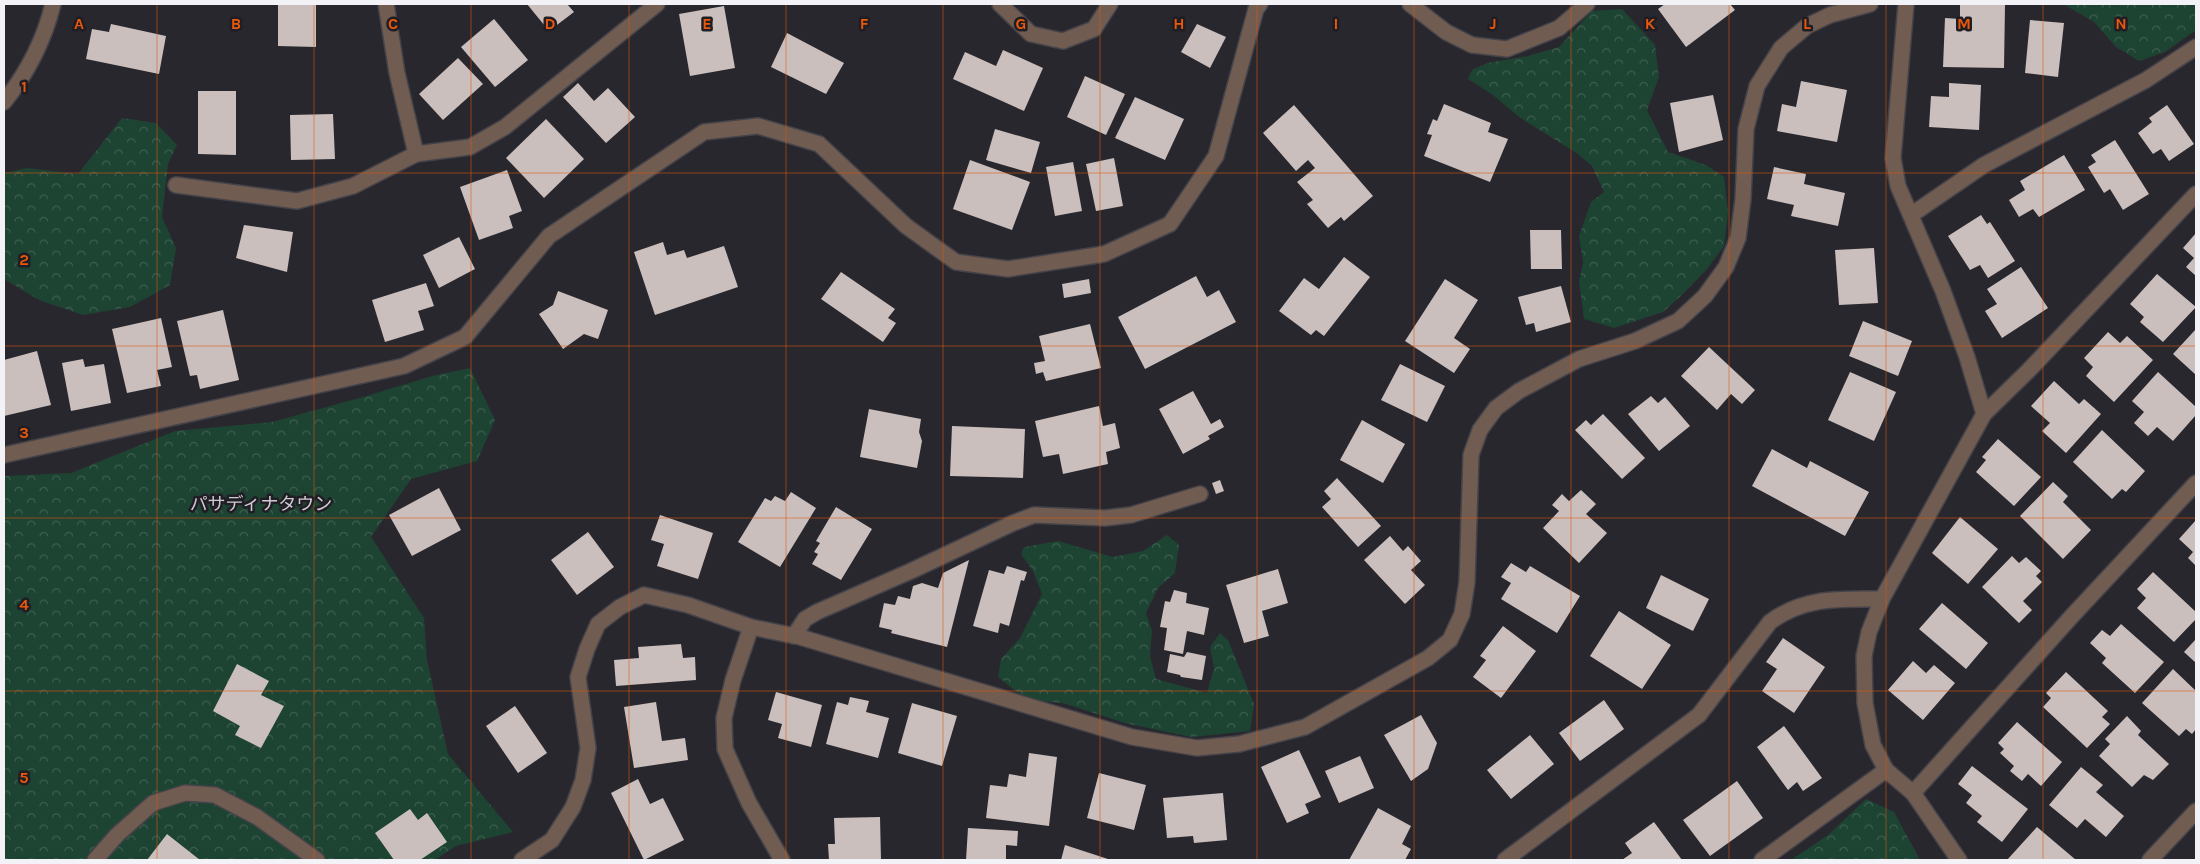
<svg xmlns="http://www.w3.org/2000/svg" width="2200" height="864" viewBox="0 0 2200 864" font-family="Karla,'Noto Sans JP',sans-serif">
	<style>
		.forest { fill: url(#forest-crowns) }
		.building { fill: #cabfbc }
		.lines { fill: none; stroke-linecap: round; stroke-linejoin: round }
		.minor-casing { stroke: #45434a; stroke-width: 18 }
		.minor { stroke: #705c50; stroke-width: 15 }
		.grid { fill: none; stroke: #e8590c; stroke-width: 1; stroke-opacity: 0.55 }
		.labels { text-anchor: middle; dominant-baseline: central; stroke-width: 5; stroke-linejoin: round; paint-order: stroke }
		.neighbourhood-label { font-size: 18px; fill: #cecad4; stroke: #201d24 }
		.grid-label { font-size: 16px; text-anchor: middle; font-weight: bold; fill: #e8590c; stroke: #201d24; stroke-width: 5; stroke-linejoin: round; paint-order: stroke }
	</style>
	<defs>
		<pattern id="forest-crowns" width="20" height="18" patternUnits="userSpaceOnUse" patternTransform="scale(1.25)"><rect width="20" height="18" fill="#1d4332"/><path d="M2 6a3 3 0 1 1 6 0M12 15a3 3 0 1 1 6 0" fill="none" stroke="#3e5f50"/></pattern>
	</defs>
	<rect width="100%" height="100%" fill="#29272e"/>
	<g class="forest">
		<polygon points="2063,4 2196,4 2196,30 2165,52 2139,61 2116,47 2094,22"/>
		<polygon points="1622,9 1655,45 1659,77 1647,110 1668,152 1706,165 1724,177 1728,213 1724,246 1707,269 1684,293 1663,312 1614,328 1584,319 1579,282 1583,262 1579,236 1591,202 1604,192 1592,166 1578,154 1519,117 1493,95 1468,79 1472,70 1487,63 1528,56 1559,47 1592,11"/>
		<polygon points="122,118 156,123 177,145 168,164 162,217 176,248 170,285 130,307 83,315 39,300 4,279 4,173 27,168 78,174"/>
		<polygon points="470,368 495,420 477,461 411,479 371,537 424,618 427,660 448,754 513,832 456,846 435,860 4,860 4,476 71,473 175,431 272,422 363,397 432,376"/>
		<polygon points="1167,535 1179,545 1175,573 1158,588 1146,613 1152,631 1150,656 1156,679 1207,693 1214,668 1210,647 1220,633 1228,640 1254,704 1250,731 1192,737 1176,734 1125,723 1063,703 1027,700 998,677 1001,659 1020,638 1042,594 1033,571 1021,554 1024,547 1058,541 1113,557 1143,551"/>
		<polygon points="1866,799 1894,812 1920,860 1791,860 1828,835"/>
	</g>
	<g class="building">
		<polygon points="278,4 316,4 316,47 278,46"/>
		<polygon points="527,4 567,4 574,12 549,31"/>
		<polygon points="1665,4 1730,4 1735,10 1686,47 1658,9"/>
		<polygon points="1960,4 2005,5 2004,68 1943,67 1945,18 1960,19"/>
		<polygon points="724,6 735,68 690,76 679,14"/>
		<polygon points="494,19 528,60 495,87 461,47"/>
		<polygon points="2030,20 2064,23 2058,77 2025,73"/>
		<polygon points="111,24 166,36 159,74 86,59 92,29 109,32"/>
		<polygon points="1197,24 1226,37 1210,68 1181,52"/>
		<polygon points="787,33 844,63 826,94 771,67"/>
		<polygon points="1003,50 1043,68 1024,111 953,79 965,52 996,66"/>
		<polygon points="458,58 483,84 443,120 419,94"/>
		<polygon points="1085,76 1125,94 1106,135 1067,117"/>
		<polygon points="1801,81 1847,90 1837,142 1777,131 1782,104 1796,107"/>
		<polygon points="578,83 594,101 608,88 635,117 606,143 563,97"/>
		<polygon points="1949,83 1981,85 1979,130 1929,127 1931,96 1949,97"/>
		<polygon points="198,91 236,91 236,155 198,154"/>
		<polygon points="1713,95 1723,140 1679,152 1670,103"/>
		<polygon points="1135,97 1184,119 1165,160 1115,138"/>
		<polygon points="1444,104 1491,123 1488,132 1508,139 1490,182 1424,156 1432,135 1427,134 1433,119 1437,121"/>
		<polygon points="1294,105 1373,196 1344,221 1341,217 1328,228 1307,204 1313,200 1297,182 1315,168 1308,160 1296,171 1263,133"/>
		<polygon points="2167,105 2194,144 2169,161 2161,149 2153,154 2138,133 2152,122 2149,118"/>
		<polygon points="333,114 335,159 291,160 290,115"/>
		<polygon points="546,119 584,159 544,198 506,158"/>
		<polygon points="995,129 1040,142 1031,173 986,160"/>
		<polygon points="2115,140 2149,194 2123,210 2110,189 2104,193 2088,167 2096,162 2091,155"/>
		<polygon points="2064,155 2085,190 2039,217 2033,209 2019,217 2009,200 2025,190 2020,181"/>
		<polygon points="1114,158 1123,206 1096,211 1086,164"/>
		<polygon points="970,160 1030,182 1012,230 953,209"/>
		<polygon points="1073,162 1082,211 1055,216 1046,167"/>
		<polygon points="1774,167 1806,174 1804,184 1845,193 1838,226 1791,216 1794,205 1767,199"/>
		<polygon points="507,170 522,211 509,216 513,228 479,240 460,187"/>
		<polygon points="1981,215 1987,224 1990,222 2015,261 1988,278 1980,265 1970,270 1948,236"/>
		<polygon points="244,225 293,232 287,272 236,258"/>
		<polygon points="1530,230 1561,230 1562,269 1531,269"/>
		<polygon points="2196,233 2196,276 2186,267 2194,258 2183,248"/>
		<polygon points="459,237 475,269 439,288 423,255"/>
		<polygon points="663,242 667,255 684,250 687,258 724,246 738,287 655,315 634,252"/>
		<polygon points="1874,248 1878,303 1839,305 1835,250"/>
		<polygon points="1344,257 1370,277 1324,336 1316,330 1311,335 1279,311 1304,278 1319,289"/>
		<polygon points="2021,267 2048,308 2002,338 1985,311 1997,304 1987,289"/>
		<polygon points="841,272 895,309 888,318 896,323 883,342 821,299"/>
		<polygon points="2157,274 2196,307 2163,342 2140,322 2144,317 2130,304"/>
		<polygon points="1196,276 1207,297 1219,290 1236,322 1145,369 1118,317"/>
		<polygon points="1089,279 1091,293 1064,298 1062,284"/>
		<polygon points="1445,279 1478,300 1454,338 1470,349 1454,373 1405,341"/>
		<polygon points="426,283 434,306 418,311 424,330 385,342 372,300"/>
		<polygon points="1561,286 1571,322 1536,332 1534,323 1526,325 1518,297"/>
		<polygon points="558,291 608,310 598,339 584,334 563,349 539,314 553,305"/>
		<polygon points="223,310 239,380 200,389 197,375 190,376 177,321"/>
		<polygon points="161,318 172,367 157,370 161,386 127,393 112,329"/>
		<polygon points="1863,321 1912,341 1898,376 1849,356"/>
		<polygon points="1090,324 1101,368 1046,381 1043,372 1036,374 1034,363 1045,361 1039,336"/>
		<polygon points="2196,329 2196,375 2173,354"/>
		<polygon points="2108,332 2120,343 2127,336 2153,360 2114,402 2086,376 2093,367 2084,358"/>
		<polygon points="1709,347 1755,390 1742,404 1731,394 1717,410 1681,376"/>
		<polygon points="37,351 51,405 4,416 4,360"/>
		<polygon points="83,359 85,367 104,364 111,403 71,411 62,363"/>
		<polygon points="1400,364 1445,386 1427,422 1381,400"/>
		<polygon points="1850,372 1896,392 1874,441 1828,420"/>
		<polygon points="2158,372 2196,407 2196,415 2173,441 2157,427 2148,436 2134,423 2144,412 2132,401"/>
		<polygon points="2054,381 2079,404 2084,399 2101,414 2066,453 2042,431 2050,423 2031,406"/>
		<polygon points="1193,391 1211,424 1220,419 1224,427 1208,436 1210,439 1183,454 1159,409"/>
		<polygon points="1651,396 1658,403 1665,397 1690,426 1659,451 1628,414"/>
		<polygon points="1099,406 1103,426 1115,423 1120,448 1106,452 1108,464 1063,474 1059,454 1043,457 1035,421"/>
		<polygon points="869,409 921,419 919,432 922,441 917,468 860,457"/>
		<polygon points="1603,414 1645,458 1622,479 1575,430 1586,420 1591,425"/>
		<polygon points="1362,420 1405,444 1383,483 1340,460"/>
		<polygon points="952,426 1025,429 1023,478 950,476"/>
		<polygon points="2102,430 2145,471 2126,492 2122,489 2112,499 2073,462"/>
		<polygon points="1998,439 2041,477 2014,506 1976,472 1986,460 1982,457"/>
		<polygon points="1772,449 1807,468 1810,461 1869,492 1845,536 1752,486"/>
		<polygon points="1337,478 1381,526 1358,547 1322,507 1331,499 1324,491"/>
		<polygon points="1220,480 1224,491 1216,494 1212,483"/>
		<polygon points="2053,482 2068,496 2063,502 2091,530 2063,559 2020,516"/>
		<polygon points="439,488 461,530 412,556 389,515"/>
		<polygon points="1581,490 1596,504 1586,514 1607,533 1579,563 1543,528 1559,511 1552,505 1562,494 1569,501"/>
		<polygon points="791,492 816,508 780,567 738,542 765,498 771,501 775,496 785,501"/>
		<polygon points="836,507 872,529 841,580 812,564 818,554 814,552 820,543 816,541"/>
		<polygon points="660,515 713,533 698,579 657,566 664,544 651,540"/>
		<polygon points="1960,517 1998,549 1968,584 1932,553"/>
		<polygon points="2196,520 2196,566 2188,558 2193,552 2179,539"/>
		<polygon points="588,532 614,567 577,595 551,560"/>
		<polygon points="1390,536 1403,551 1408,546 1421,561 1411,570 1425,585 1405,604 1364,560"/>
		<polygon points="2012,556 2019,563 2026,557 2041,571 2036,576 2042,582 2023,601 2032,610 2019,623 1982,587"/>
		<polygon points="969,560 947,647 891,633 892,630 879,627 884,603 895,605 898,596 910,599 913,586 922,583 938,588 943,573"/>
		<polygon points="1511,563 1526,572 1530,566 1580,596 1557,633 1501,599 1511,583 1501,577"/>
		<polygon points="1007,566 1027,572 1024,581 1021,580 1009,626 1000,623 998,633 973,626 989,570 1004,574"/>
		<polygon points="1278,569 1288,603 1262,611 1269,636 1244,643 1226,585"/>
		<polygon points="2153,572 2196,612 2196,619 2174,642 2137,608 2146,598 2137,589"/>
		<polygon points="1661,575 1709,599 1693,631 1646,608"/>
		<polygon points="1174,590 1187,593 1186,603 1209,608 1204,635 1187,631 1183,654 1164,650 1167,628 1160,627 1165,601 1170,602"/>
		<polygon points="1942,603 1988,643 1966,669 1919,629"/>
		<polygon points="1619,611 1671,645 1642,689 1590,656"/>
		<polygon points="2121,624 2164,662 2135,693 2102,663 2106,658 2090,643 2102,630 2110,636"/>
		<polygon points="1503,626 1536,651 1501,698 1473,677 1486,660 1480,656"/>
		<polygon points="1783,638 1825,667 1794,713 1762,691 1777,669 1766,662"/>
		<polygon points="2196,639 2196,663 2184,652"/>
		<polygon points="681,644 683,658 695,657 696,680 616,686 614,660 639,658 638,647"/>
		<polygon points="1187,652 1206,656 1202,680 1181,677 1180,675 1167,672 1170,654 1184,657"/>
		<polygon points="1913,661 1926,673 1934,665 1955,683 1923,720 1888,690"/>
		<polygon points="237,664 269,681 261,695 284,706 261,748 235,735 240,726 213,711"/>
		<polygon points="2173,669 2196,691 2196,729 2192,734 2186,729 2179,736 2142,703"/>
		<polygon points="2066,672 2108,711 2102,717 2110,724 2087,748 2043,707 2051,698 2046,693"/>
		<polygon points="776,692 822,705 811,747 778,738 782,724 768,720"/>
		<polygon points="850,697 869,701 866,712 889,718 878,758 826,744 837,702 848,705"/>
		<polygon points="1604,700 1624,729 1580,761 1559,733"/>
		<polygon points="656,702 662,741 685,738 688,760 634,768 624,707"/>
		<polygon points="912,703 957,716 942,766 898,753"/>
		<polygon points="515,706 547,753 518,773 486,726"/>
		<polygon points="1421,715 1437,743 1428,769 1411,781 1384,735"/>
		<polygon points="2127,716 2141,731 2138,735 2169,764 2153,780 2144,775 2132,787 2099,756 2110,744 2105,739"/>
		<polygon points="2017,722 2062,762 2041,786 2028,774 2022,781 2010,771 2014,766 2000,753 2004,749 1998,743"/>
		<polygon points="1784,726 1822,778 1803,791 1797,782 1788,790 1757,747"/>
		<polygon points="1530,735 1554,764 1511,799 1487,770"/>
		<polygon points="1299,750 1321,797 1305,804 1309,813 1287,823 1261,767"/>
		<polygon points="1029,753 1057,757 1049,826 986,818 990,785 1007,787 1009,774 1026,777"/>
		<polygon points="1360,756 1374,788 1339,803 1325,771"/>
		<polygon points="1972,766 2028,809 2002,842 1977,822 1982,816 1966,803 1972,795 1958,784"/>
		<polygon points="2081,767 2103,785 2096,792 2124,816 2106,837 2085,819 2077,828 2049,805"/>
		<polygon points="1099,773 1146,785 1134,830 1087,818"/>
		<polygon points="638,779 650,804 663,798 684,840 644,860 611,793"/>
		<polygon points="1737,781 1763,818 1710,856 1683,820"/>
		<polygon points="1223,793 1227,840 1194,843 1193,836 1167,838 1163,798"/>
		<polygon points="1378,808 1411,826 1402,844 1411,849 1405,860 1349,860"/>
		<polygon points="410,809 418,820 427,813 447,842 420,860 394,860 375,833"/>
		<polygon points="880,817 881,860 829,860 828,844 835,844 834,818"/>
		<polygon points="1654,822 1682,860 1622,860 1632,853 1625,843"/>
		<polygon points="2037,827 2076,860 2007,860"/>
		<polygon points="968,828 1018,831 1017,846 1006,845 1006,860 966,860"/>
		<polygon points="167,834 200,860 147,860"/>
		<polygon points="1065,845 1111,860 1061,860"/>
	</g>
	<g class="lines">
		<defs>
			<g id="minor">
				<polyline points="386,4 397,73 416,154 470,147 505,127 657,4"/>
				<polyline points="1000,4 1031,34 1063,41 1094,29 1110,4"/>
				<polyline points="1410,4 1446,32 1472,45 1507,49 1559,28 1587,4"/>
				<polyline points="1906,4 1893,158 1898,186 1943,291 1967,357 1984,414"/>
				<path d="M4 102C28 72 44 41 53 4"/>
				<polyline points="176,185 297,201 353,186 416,154"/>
				<polyline points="1911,215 1984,165 2146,80 2196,47"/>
				<polyline points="4,455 404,366 465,337 549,236 704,132 758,126 819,144 906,226 956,262 1008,269 1104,254 1170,224 1216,156 1256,9 1260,4"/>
				<polyline points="751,627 733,680 724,718 725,749 749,803 782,860"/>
				<polyline points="794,636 805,619 817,612 911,571 1013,523 1034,515 1105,518 1131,515 1200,494"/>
				<polyline points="1913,793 2072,616 2196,483"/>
				<polyline points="95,860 117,835 153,803 185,793 215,795 257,817 317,860"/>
				<polyline points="522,860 552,840 573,807 583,780 588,748 578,677 587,649 598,624 620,607 644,595 688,605 751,627 800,637 1132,737 1197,748 1239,744 1305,727 1428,658 1450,640 1462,614 1467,582 1471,455 1480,430 1496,408 1519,391 1579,359 1635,341 1678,321 1705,296 1726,267 1738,238 1743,199 1746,129 1757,86 1781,48 1807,26 1830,15 1870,4"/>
				<path d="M1505 860 1699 715 1770 622C1805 596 1841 599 1882 599"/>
				<polyline points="1762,860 1886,770"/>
				<polyline points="1959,860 1913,793 1886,770 1873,745 1865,703 1864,656 1869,632 1882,599 1984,414 2029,370 2196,194"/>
				<polyline points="2150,860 2196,811"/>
			</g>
		</defs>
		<use href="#minor" class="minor-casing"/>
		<use href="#minor" class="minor"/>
	</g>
	<path class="grid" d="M157 4V860M314 4V860M471 4V860M629 4V860M786 4V860M943 4V860M1100 4V860M1257 4V860M1414 4V860M1571 4V860M1729 4V860M1886 4V860M2043 4V860M4 173H2196M4 346H2196M4 518H2196M4 691H2196"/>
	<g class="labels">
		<g class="neighbourhood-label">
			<text x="261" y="504">パサディナタウン</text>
		</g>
	</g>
	<g class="grid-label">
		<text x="79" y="29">A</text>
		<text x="236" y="29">B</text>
		<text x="393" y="29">C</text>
		<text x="550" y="29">D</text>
		<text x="707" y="29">E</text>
		<text x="864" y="29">F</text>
		<text x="1021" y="29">G</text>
		<text x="1179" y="29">H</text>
		<text x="1336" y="29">I</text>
		<text x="1493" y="29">J</text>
		<text x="1650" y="29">K</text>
		<text x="1807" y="29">L</text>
		<text x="1964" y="29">M</text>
		<text x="2121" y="29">N</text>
		<text x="24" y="92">1</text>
		<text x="24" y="265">2</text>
		<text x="24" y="438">3</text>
		<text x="24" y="610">4</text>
		<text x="24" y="783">5</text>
	</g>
	<rect width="2200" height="864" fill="none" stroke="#f3f2f6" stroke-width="10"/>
</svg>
